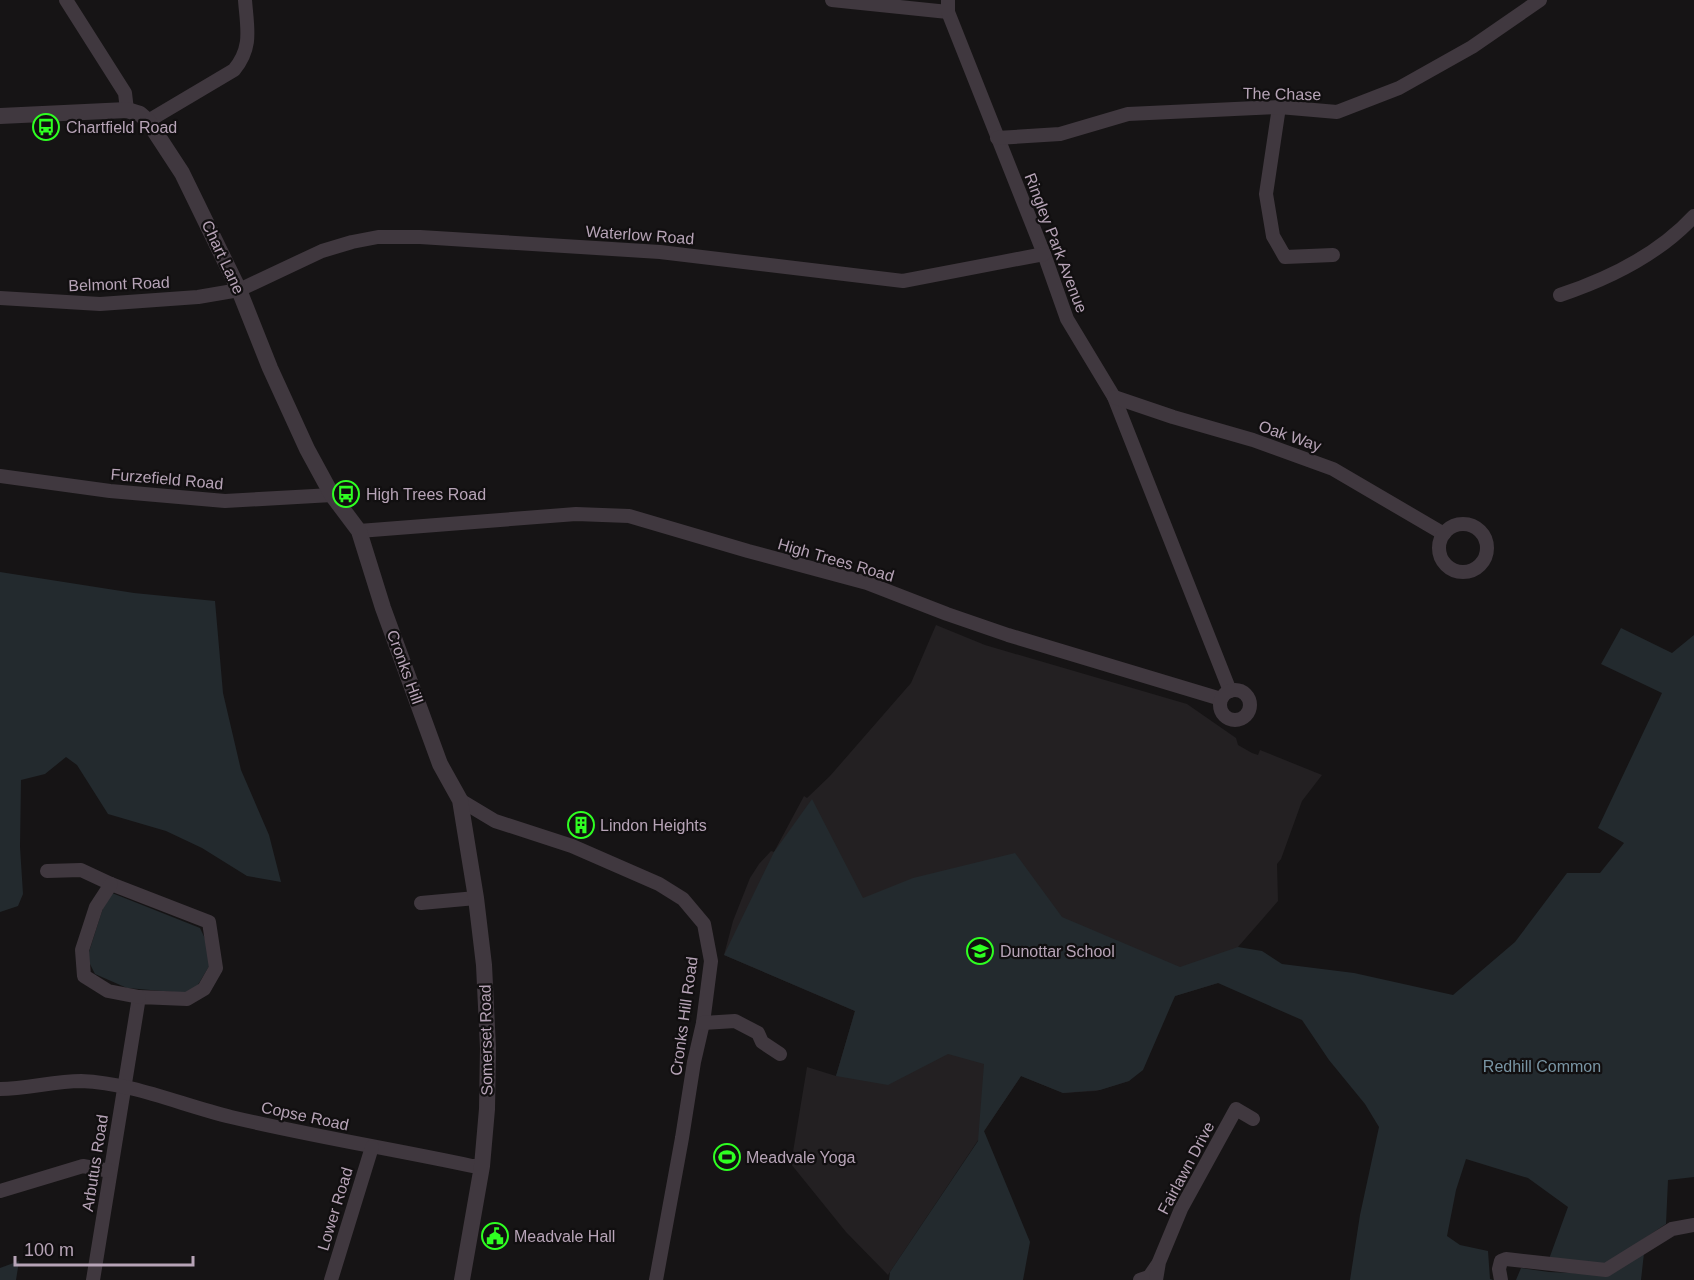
<svg xmlns="http://www.w3.org/2000/svg" width="1694" height="1280" viewBox="0 0 1694 1280" font-family="Helvetica,sans-serif">
	<style>
		.built { fill: #232022 }
		.green { fill: #232a2e }
		.lines { fill: none; stroke-linecap: round; stroke-linejoin: round }
		.minor { stroke: #40383f; stroke-width: 14 }
		.tertiary { stroke: #40383f; stroke-width: 16 }
		.labels { text-anchor: middle; dominant-baseline: central; stroke-width: 4.5; stroke-linejoin: round; paint-order: stroke }
		.street-label { font-size: 16px; fill: #b7a4b7; stroke: #110f10 }
		.poi-label { font-size: 16px; fill: #b7a4b7; stroke: #110f10; text-anchor: start }
		.park-label { font-size: 16px; fill: #7995a4; stroke: #110f10 }
	</style>
	<rect width="100%" height="100%" fill="#161415"/>
	<polygon class="built" points="936,625 985,645 1187,704 1236,738 1238,745 1252,753 1258,755 1260,750 1322,775 1302,801 1281,859 1277,864 1278,901 1238,947 1218,983 1175,996 1129,1081 1096,1091 1063,1093 1021,1076 888,1275 846,1232 791,1164 807,1067 836,1076 855,1011 724,955 733,921 750,878 759,864 771,851 774,852 804,796 807,798 830,776 911,683"/>
	<g class="green">
		<polygon points="0,572 134,593 215,601 223,693 241,770 269,835 281,882 247,876 202,848 166,831 108,814 77,765 66,757 45,774 21,780 20,847 23,894 18,906 0,912"/>
		<polygon points="1621,628 1672,653 1694,635 1694,1177 1668,1180 1666,1224 1606,1264 1549,1259 1568,1207 1528,1178 1466,1159 1456,1190 1447,1236 1460,1245 1488,1251 1490,1279 1493,1280 1350,1280 1360,1215 1379,1127 1365,1104 1329,1060 1302,1020 1218,983 1175,996 1143,1070 1129,1081 1100,1090 1063,1093 1021,1076 984,1131 1030,1242 1023,1280 889,1280 890,1272 978,1141 984,1064 948,1054 888,1085 836,1076 855,1011 724,955 774,852 812,799 863,898 913,878 1015,853 1062,917 1180,967 1238,947 1262,951 1282,964 1354,973 1453,995 1515,942 1567,873 1600,873 1624,843 1598,828 1662,693 1601,664"/>
		<polygon points="112,893 200,928 209,947 211,963 196,988 185,993 127,988 95,974 87,958 103,908"/>
		<polygon points="1644,1253 1641,1280 1516,1280 1521,1268 1549,1272 1595,1274"/>
		<polygon points="19,1261 16,1280 0,1280 0,1268"/>
	</g>
	<g class="lines">
		<g class="minor">
			<polyline points="66,0 125,93 127,110"/>
			<polyline points="832,0 948,12"/>
			<polyline points="948,0 948,12 1044,254 1067,319 1114,397 1230,691"/>
			<polyline points="1279,107 1266,194 1273,236 1285,257 1333,255"/>
			<path d="M148 121 234 70C253 47 247 28 245 0"/>
			<polyline points="997,138 1060,134 1128,114 1279,107 1337,112 1399,88 1472,47 1540,0"/>
			<path d="M1560 295C1608 279 1659 254 1694 216"/>
			<polyline points="0,298 100,304 198,297 239,290 322,251 352,242 378,237 420,237 660,252 903,281 1044,254"/>
			<polyline points="1114,397 1173,417 1253,440 1333,469 1444,534"/>
			<polyline points="0,476 110,491 225,501 332,495"/>
			<circle cx="1463" cy="548" r="24"/>
			<polyline points="359,531 576,514 629,516 748,551 867,583 947,614 1008,635 1221,699"/>
			<circle cx="1235" cy="705" r="15"/>
			<polyline points="460,800 495,821 572,846 659,884 683,899 704,924 711,961 703,1023 694,1062 682,1138 656,1280"/>
			<polyline points="47,871 81,870 111,884 209,922 216,968 204,989 187,999 139,997 93,1280"/>
			<polyline points="111,884 96,907 82,950 84,976 108,991 139,997"/>
			<polyline points="421,903 476,898"/>
			<polyline points="703,1023 735,1021 758,1033 762,1042 780,1054"/>
			<path d="M0 1089C27 1089 54 1081 81 1081 133 1083 181 1105 231 1117 311 1136 392 1149 472 1166H482"/>
			<polyline points="0,1191 83,1166 110,1171"/>
			<polyline points="331,1280 372,1147"/>
			<polyline points="1140,1280 1149,1277 1158,1264"/>
			<polyline points="1156,1280 1159,1262 1181,1209 1236,1109 1253,1119"/>
			<polyline points="1501,1280 1499,1269 1501,1261 1506,1259 1606,1270 1672,1229 1694,1225"/>
		</g>
		<polyline class="tertiary" points="0,116 127,110 140,114 148,121 182,173 239,290 270,368 307,449 332,495 359,531 383,608 440,764 460,800 476,898 484,965 488,1048 487,1109 482,1166 462,1280"/>
	</g>
	<defs>
		<symbol id="bus-ring" viewBox="-11 -11 22 22"><circle r="9.5" fill="#110f10" stroke="#2fff22" stroke-width="1.5"/><path d="M-5-6H5V4H4V6H2V4H-2V6H-4V4H-5ZM-3.5-4V0h7V-4ZM-3.5 1.2v1.5H-2V1.2ZM2 1.2v1.5H3.5V1.2Z" fill="#2fff22"/></symbol>
		<symbol id="building-ring" viewBox="-11 -11 22 22"><circle r="9.5" fill="#110f10" stroke="#2fff22" stroke-width="1.5"/><path d="M-4-6H4V6H1V3H-1V6H-4ZM-2.5-4.3h1.7v1.8h-1.7ZM.8-4.3h1.7v1.8H.8ZM-2.5-1h1.7V.8h-1.7ZM.8-1h1.7V.8H.8Z" fill="#2fff22"/></symbol>
		<symbol id="school-ring" viewBox="-11 -11 22 22"><circle r="9.5" fill="#110f10" stroke="#2fff22" stroke-width="1.5"/><path d="M0-5L7-2L0 1L-7-2ZM-4 1L0 2.5L4 1V4Q0 6-4 4Z" fill="#2fff22"/></symbol>
		<symbol id="stadium-ring" viewBox="-11 -11 22 22"><circle r="9.5" fill="#110f10" stroke="#2fff22" stroke-width="1.5"/><path d="M0-5a6.5 5 0 1 0 0 10a6.5 5 0 1 0 0-10ZM-3.5-1.8h7v3.6h-7Z" fill="#2fff22"/></symbol>
		<symbol id="civic-ring" viewBox="-11 -11 22 22"><circle r="9.5" fill="#110f10" stroke="#2fff22" stroke-width="1.5"/><path d="M-.6-6.5H3V-4.5H.6V-3L4-1V1h2V6H-6V1h2V-1L-.6-3ZM-1.2 2.5V6h2.4V2.5Z" fill="#2fff22"/></symbol>
	</defs>
	<g fill-rule="evenodd">
		<use href="#bus-ring" x="31" y="112" width="30" height="30"/>
		<use href="#bus-ring" x="331" y="479" width="30" height="30"/>
		<use href="#building-ring" x="566" y="810" width="30" height="30"/>
		<use href="#school-ring" x="965" y="936" width="30" height="30"/>
		<use href="#stadium-ring" x="712" y="1142" width="30" height="30"/>
		<use href="#civic-ring" x="480" y="1221" width="30" height="30"/>
	</g>
	<g class="labels">
		<g class="street-label">
			<text transform="translate(1282 94) rotate(1)">The Chase</text>
			<text transform="translate(640 235) rotate(4)">Waterlow Road</text>
			<text transform="translate(1056 243) rotate(69)">Ringley Park Avenue</text>
			<text transform="translate(223 257) rotate(65)">Chart Lane</text>
			<text transform="translate(119 284) rotate(-2)">Belmont Road</text>
			<text transform="translate(1290 436) rotate(19)">Oak Way</text>
			<text transform="translate(167 479) rotate(5)">Furzefield Road</text>
			<text transform="translate(836 560) rotate(16)">High Trees Road</text>
			<text transform="translate(405 667) rotate(70)">Cronks Hill</text>
			<text transform="translate(684 1016) rotate(-82)">Cronks Hill Road</text>
			<text transform="translate(486 1040) rotate(-91)">Somerset Road</text>
			<text transform="translate(305 1116) rotate(12)">Copse Road</text>
			<text transform="translate(95 1163) rotate(-81)">Arbutus Road</text>
			<text transform="translate(1186 1168) rotate(-62)">Fairlawn Drive</text>
			<text transform="translate(335 1209) rotate(-73)">Lower Road</text>
		</g>
		<g class="poi-label">
			<text x="66" y="127">Chartfield Road</text>
			<text x="366" y="494">High Trees Road</text>
			<text x="600" y="825">Lindon Heights</text>
			<text x="1000" y="951">Dunottar School</text>
			<text x="746" y="1157">Meadvale Yoga</text>
			<text x="514" y="1236">Meadvale Hall</text>
		</g>
		<g class="park-label">
			<text x="1542" y="1066">Redhill Common</text>
		</g>
	</g>
	<path d="M15 1256v9h178v-9" fill="none" stroke="#b7a4b7" stroke-width="3"/>
	<text x="24" y="1256" font-size="18" fill="#b7a4b7" stroke="#110f10" stroke-width="4.5" paint-order="stroke">100 m</text>
</svg>
